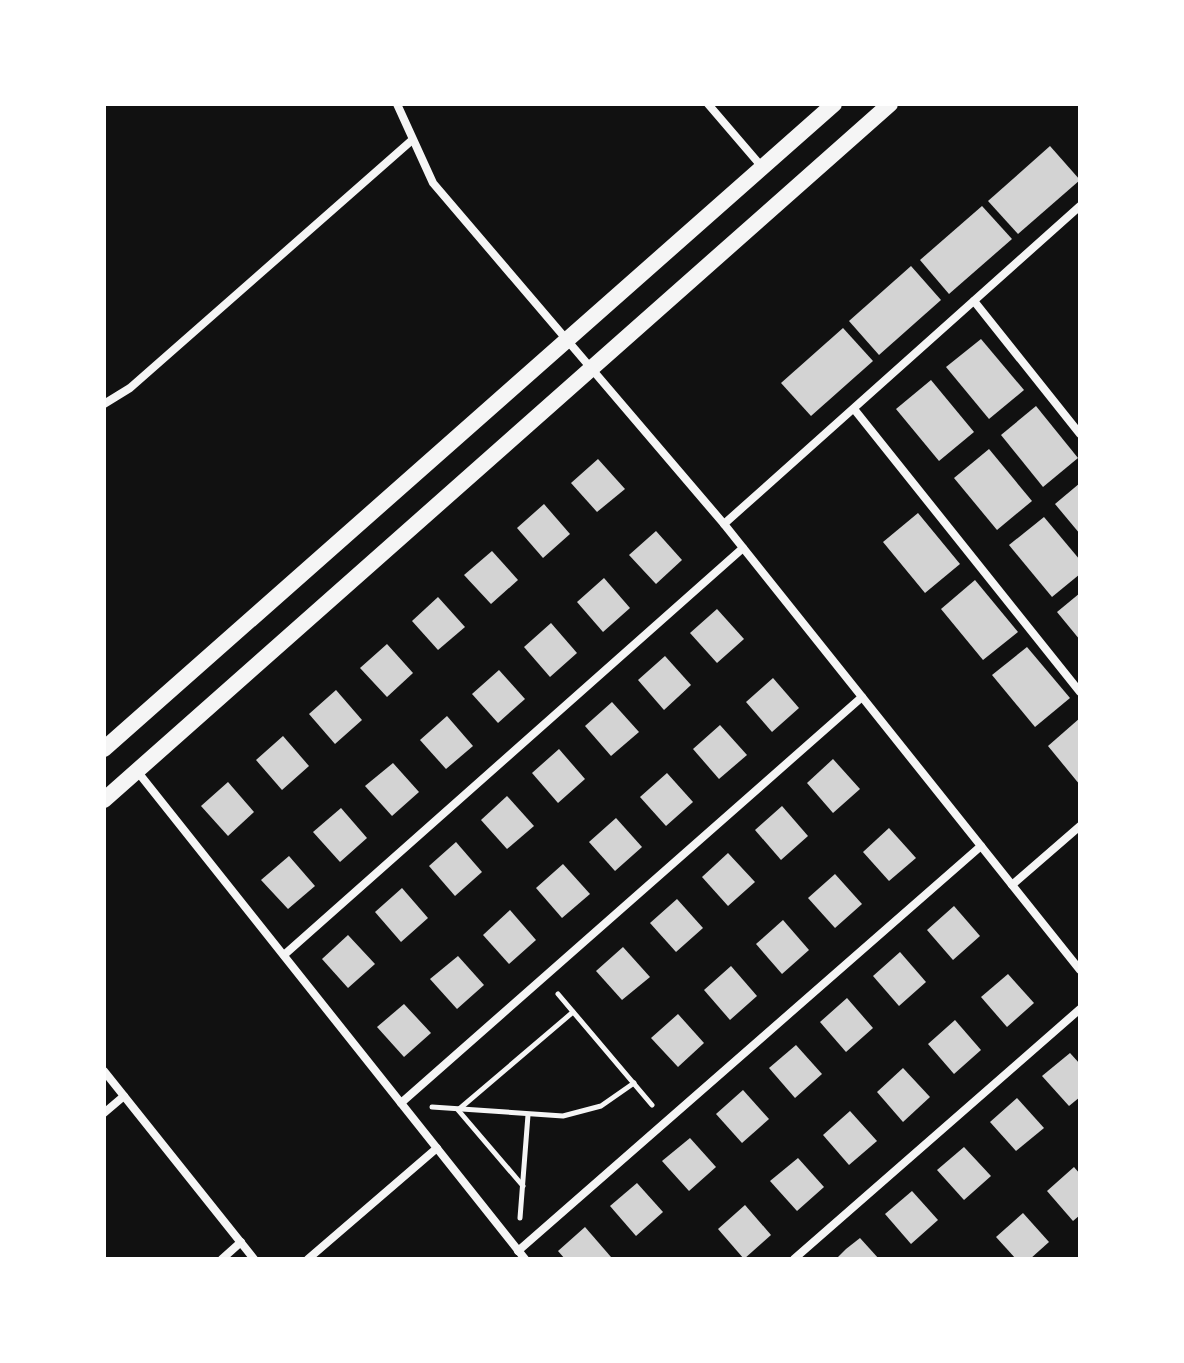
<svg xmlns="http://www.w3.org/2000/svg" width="1184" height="1363" viewBox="0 0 1184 1363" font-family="'Sofia Sans Condensed',sans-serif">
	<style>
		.building { fill: #d3d3d3 }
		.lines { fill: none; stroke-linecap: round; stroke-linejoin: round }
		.path { stroke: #f5f5f5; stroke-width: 5 }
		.minor { stroke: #f5f5f5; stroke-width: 8 }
		.secondary { stroke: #f5f5f5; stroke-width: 16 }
	</style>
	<rect width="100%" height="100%" fill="#111"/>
	<g class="building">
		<polygon points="1050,146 1080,180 1018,234 988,201"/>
		<polygon points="982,206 1012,239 949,294 920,260"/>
		<polygon points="911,266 941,300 879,355 849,321"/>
		<polygon points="843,328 873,361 811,416 781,383"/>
		<polygon points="981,339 1024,390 989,419 946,367"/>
		<polygon points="931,380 974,432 939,461 896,409"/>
		<polygon points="1036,406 1078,458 1043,487 1001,435"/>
		<polygon points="989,449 1032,501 997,530 954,478"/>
		<polygon points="598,459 625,489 597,512 571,483"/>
		<polygon points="1080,483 1080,534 1055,504"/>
		<polygon points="544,504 570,534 543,558 517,528"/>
		<polygon points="918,513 960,564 925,593 883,542"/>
		<polygon points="1044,517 1080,560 1080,574 1052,597 1009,545"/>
		<polygon points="656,531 682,560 656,584 629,555"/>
		<polygon points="492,551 518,580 491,604 464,575"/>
		<polygon points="604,578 630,608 603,632 577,602"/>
		<polygon points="975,580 1018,632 983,660 941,609"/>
		<polygon points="1080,593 1080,640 1057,612"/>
		<polygon points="438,597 465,627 438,650 412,621"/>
		<polygon points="717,609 744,639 717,663 690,633"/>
		<polygon points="551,623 577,653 550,677 524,647"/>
		<polygon points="387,644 413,673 387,697 360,668"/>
		<polygon points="1027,647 1070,698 1035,727 992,675"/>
		<polygon points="665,656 691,685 664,710 638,680"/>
		<polygon points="499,670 525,699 498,723 472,694"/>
		<polygon points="773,678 799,708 772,732 746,702"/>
		<polygon points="336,690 362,720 335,744 309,714"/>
		<polygon points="612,702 639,732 611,756 585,726"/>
		<polygon points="447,716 473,746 446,769 420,740"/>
		<polygon points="1080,718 1080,785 1048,746"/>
		<polygon points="720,725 747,755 719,779 693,749"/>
		<polygon points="283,736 309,766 282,790 256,760"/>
		<polygon points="559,749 585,779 558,803 532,773"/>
		<polygon points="833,759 860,789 833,813 807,783"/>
		<polygon points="393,763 419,792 392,816 365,786"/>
		<polygon points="667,773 693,802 666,826 640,797"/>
		<polygon points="228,782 254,812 228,836 201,806"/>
		<polygon points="507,796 534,826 507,849 481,820"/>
		<polygon points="782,806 808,836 781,860 755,830"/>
		<polygon points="341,808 367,838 340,862 313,832"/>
		<polygon points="616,818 642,847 615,871 589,842"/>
		<polygon points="889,828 916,858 889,881 863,852"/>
		<polygon points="456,842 482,872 455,896 429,866"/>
		<polygon points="728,853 755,882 728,906 702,877"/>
		<polygon points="289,856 315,886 288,909 261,880"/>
		<polygon points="563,864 590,894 562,918 536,888"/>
		<polygon points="835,874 862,904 835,928 808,898"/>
		<polygon points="402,888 428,918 401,942 375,912"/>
		<polygon points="677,899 703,928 676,952 650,923"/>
		<polygon points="954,906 980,936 953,960 927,930"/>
		<polygon points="510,910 536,940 509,964 483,935"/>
		<polygon points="783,920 809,950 782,974 756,944"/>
		<polygon points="348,935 375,964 348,988 322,959"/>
		<polygon points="623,947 650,977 622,1000 596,971"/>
		<polygon points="900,952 926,982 899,1006 873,976"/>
		<polygon points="458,956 484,985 457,1009 430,979"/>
		<polygon points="731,966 757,996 730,1020 704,990"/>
		<polygon points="1008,974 1034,1003 1007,1027 981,997"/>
		<polygon points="847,998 873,1028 846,1052 820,1022"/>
		<polygon points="404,1004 431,1033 404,1057 377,1027"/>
		<polygon points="678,1014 704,1043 678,1067 651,1038"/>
		<polygon points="955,1020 981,1050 954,1074 928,1044"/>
		<polygon points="796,1045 822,1074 795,1098 769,1068"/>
		<polygon points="1070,1053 1080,1064 1080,1097 1069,1106 1042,1076"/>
		<polygon points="903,1068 930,1097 903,1122 877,1092"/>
		<polygon points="743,1090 769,1119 742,1143 716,1114"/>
		<polygon points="1017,1098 1044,1128 1016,1151 990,1122"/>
		<polygon points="850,1111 877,1141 849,1165 823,1135"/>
		<polygon points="690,1138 716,1167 689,1191 662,1161"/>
		<polygon points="964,1147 991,1176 964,1200 937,1170"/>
		<polygon points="798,1158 824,1187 797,1211 770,1181"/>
		<polygon points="1074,1167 1080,1174 1080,1215 1073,1221 1047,1191"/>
		<polygon points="637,1183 663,1212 636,1236 610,1206"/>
		<polygon points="912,1191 938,1220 911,1244 885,1214"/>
		<polygon points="745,1205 771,1235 744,1259 718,1229"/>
		<polygon points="1023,1213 1049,1242 1030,1259 1016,1259 996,1237"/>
		<polygon points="585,1227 611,1257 609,1259 565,1259 558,1251"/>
		<polygon points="860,1238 879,1259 836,1259 846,1249"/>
	</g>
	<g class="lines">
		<g class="path">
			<polyline points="558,994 652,1105"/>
			<polyline points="432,1107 563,1116 601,1106 634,1083"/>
			<polyline points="523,1186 458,1110 573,1012"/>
			<polyline points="520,1218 528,1115"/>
		</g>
		<g class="minor">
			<polyline points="397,104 433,183 724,524 1080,970"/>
			<polyline points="708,104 762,167"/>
			<polyline points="974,301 1080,434"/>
			<polyline points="104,404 130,388 411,141"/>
			<polyline points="854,409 1080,692"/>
			<polyline points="724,524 1080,206"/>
			<polyline points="137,771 525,1259"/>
			<polyline points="1012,885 1080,826"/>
			<polyline points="284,955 743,548"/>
			<polyline points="104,1071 254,1259"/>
			<polyline points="401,1103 862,697"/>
			<polyline points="104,1113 124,1096"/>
			<polyline points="518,1251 981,846"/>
			<polyline points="222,1259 241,1242"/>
			<polyline points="308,1259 437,1148"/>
			<polyline points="794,1259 1080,1009"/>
		</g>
		<g class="secondary">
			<polyline points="104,749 834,104"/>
			<polyline points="104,800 890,104"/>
		</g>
	</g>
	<rect width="1184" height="1363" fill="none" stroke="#ffffff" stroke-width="212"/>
</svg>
